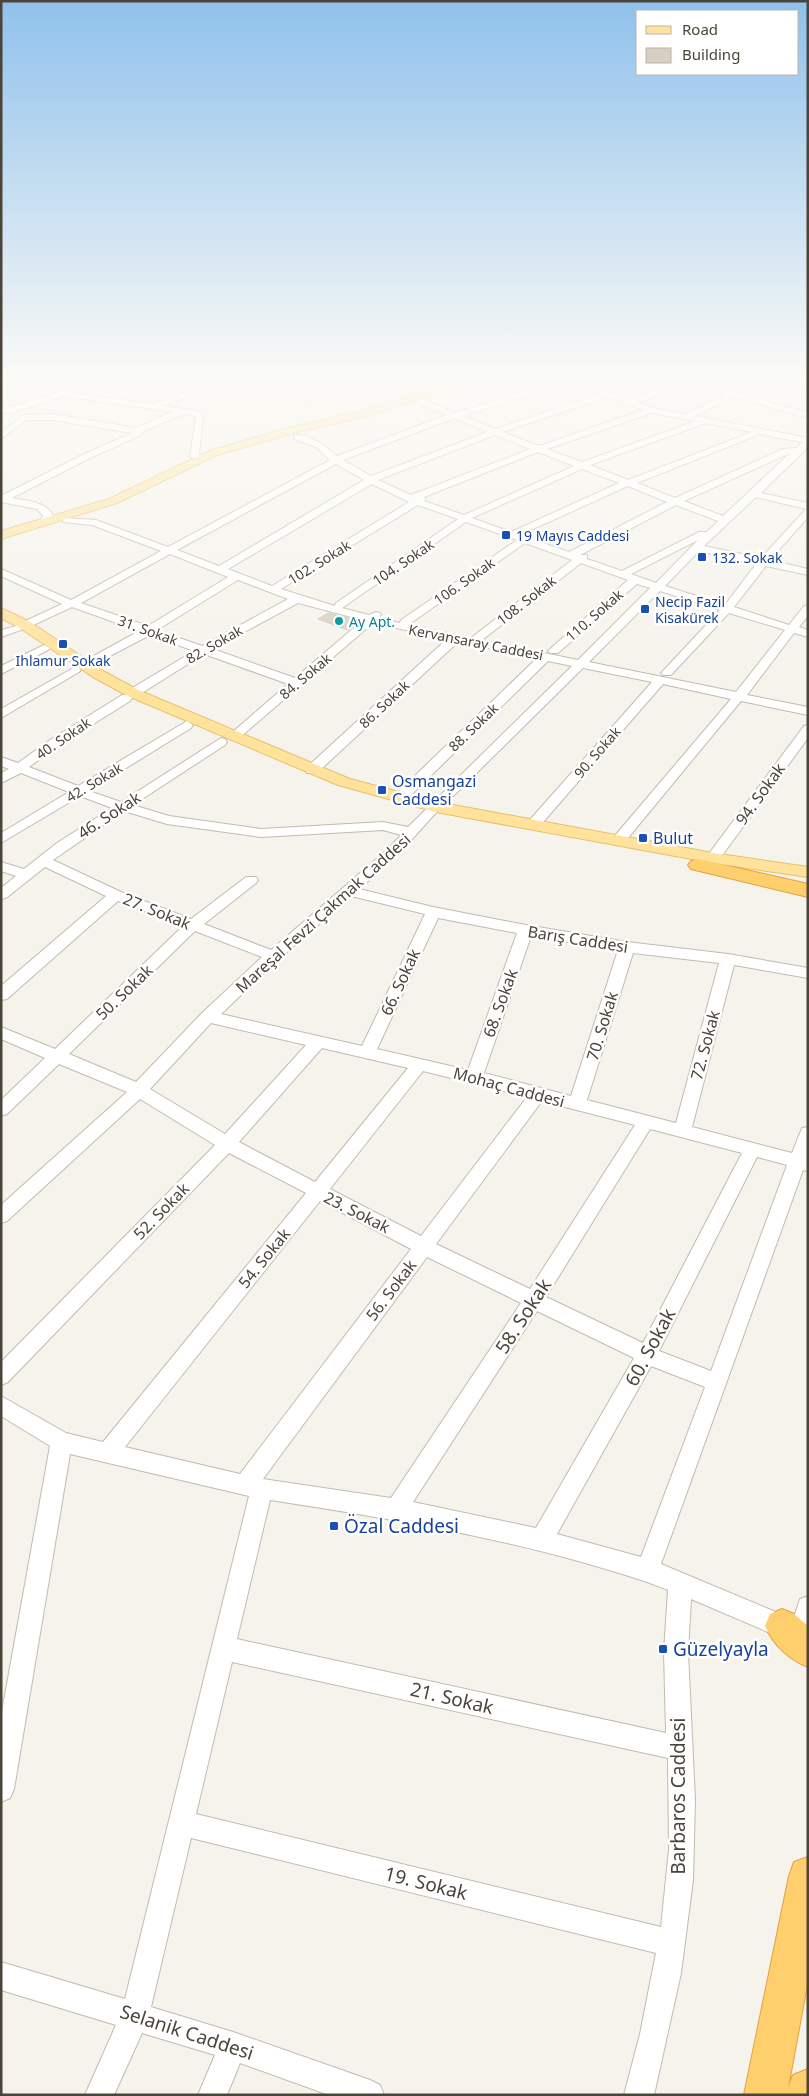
<svg xmlns="http://www.w3.org/2000/svg" width="809" height="2096" viewBox="0 0 809 2096" font-family="'Noto Sans',sans-serif">
	<style>
		.building { fill: #d8cfc1; stroke: #d3c7b4 }
		.lines { fill: none; stroke-linecap: round; stroke-linejoin: round }
		.minor-casing { stroke: #c2bbae; stroke-width: 2 }
		.major-casing { stroke: #e6c16a; stroke-width: 2 }
		.highway-casing { stroke: #e0a43c; stroke-width: 2 }
		.minor { fill: #fff; fill-rule: evenodd }
		.major { fill: #ffe39c; fill-rule: evenodd }
		.highway { fill: #ffcf6e; fill-rule: evenodd }
		.transit-dot { fill: #1a4fb4; stroke: #fff; stroke-width: 2 }
		.culture-dot { fill: #0f9aa8; stroke: #fff; stroke-width: 2 }
		.labels { text-anchor: middle; dominant-baseline: central; stroke-width: 5; stroke-linejoin: round; paint-order: stroke }
		.far-transit-label { font-size: 14px; fill: #164399; stroke: #fff; text-anchor: start }
		.far-street-label { font-size: 14px; fill: #4b4439; stroke: #fff }
		.far-culture-label { font-size: 14px; fill: #0d838f; stroke: #fff; text-anchor: start }
		.transit-label { font-size: 16px; fill: #164399; stroke: #fff; text-anchor: start }
		.street-label { font-size: 16px; fill: #4b4439; stroke: #fff }
		.near-street-label { font-size: 19px; fill: #4b4439; stroke: #fff }
		.near-transit-label { font-size: 19px; fill: #164399; stroke: #fff; text-anchor: start }
	</style>
	<rect width="100%" height="100%" fill="#f6f3ec"/>
	<polygon class="building" points="328,613 356,620 359,621 348,630 318,619"/>
	<g class="lines">
		<defs>
			<g id="minor">
				<path d="M100 379H113L73 393 152 404 222 379H235L162 406 199 411 203 416 199 455 203 457V461H197L190 456 196 418 193 415 183 414 142 432 141 435 86 460 12 498C26 501 47 501 53 516L47 524H41L39 522 43 516 37 509 1 502V496L80 456 132 433 53 420H26L1 439V432L24 415 53 414 136 428 172 412 63 396 12 413 1 412V407H11Z"/>
				<polygon points="384,379 399,379 311,403 307,401"/>
				<path d="M563 379H576L631 400 687 379H699L695 382 807 412V416L804 417 735 397 695 416 808 438V446L803 452 761 493 808 503V517L770 560 808 569V575L766 566 734 607 789 625 804 606 808 605V616L799 627 808 630V637L794 633 747 695 808 707V715L741 701 623 844H613L611 841 613 838 731 699 663 684 538 828H528L526 825 528 822 652 682 583 668 432 817 398 855 359 889 433 907 526 925 627 942 728 954 808 968V978L734 965 692 1127 792 1153 802 1128 808 1127V1171L803 1170 661 1564 790 1618 792 1623 800 1599 808 1596V1637L803 1639 795 1635 792 1629 790 1634 782 1638 691 1599 688 1652 695 1800 693 1880 681 1973 654 2095H624L640 2034 656 1953 191 1838 151 2007 233 2032 370 2080 380 2085 384 2095H329L240 2063 227 2095H198L215 2055 142 2033 114 2095H85L116 2025 1 1990V1962L125 1999 249 1496 70 1454 14 1789 10 1798 1 1802V1717L50 1446 1 1416V1396L66 1433 103 1442 306 1193 229 1153 8 1382 1 1385V1362L215 1145 140 1099 7 1221 1 1223V1205L127 1092 59 1064 7 1114 1 1116V1100L45 1058 1 1039V1027L55 1049 183 926 118 901 7 999 1 1000V986L106 896 45 867 6 898 1 899V888L16 876 1 871V862L24 869 57 843 112 808 80 796 1 843V833L69 792 21 773 1 783V773L9 769 1 766V757L18 763 47 742 122 695H128L127 693 129 690 194 651 150 635 89 667H81L79 665 81 663 139 631 72 607 29 627 22 628 21 630 1 637V630L20 625 21 623 62 604 1 576V569L71 600 161 551 92 525 63 522V518L96 520 168 547 330 460 316 447 294 439V435C310 433 326 447 337 456L447 415 417 403V399H423L455 413ZM570 382 601 394 495 429 463 416ZM688 384 726 395 686 414 653 408 639 403ZM609 397 643 410 539 446 503 432ZM652 413 696 421 582 462 547 449ZM455 418 487 432 371 476 343 460ZM706 423 752 432 628 480 590 465ZM760 434 802 442 796 448 783 449 675 498 637 483ZM495 435 530 449 411 495 378 480ZM538 452 574 466 464 515 424 501 426 499 424 497ZM790 453 723 516 684 501 788 454ZM336 464 364 480 219 566 177 550ZM582 469 619 483 511 532 472 518ZM372 484 409 502 272 586 228 569ZM628 486 667 502 569 552 532 539V535H520ZM756 497 806 509 761 558 704 546ZM418 505 458 519 336 603 335 606 281 589ZM676 505 718 521 707 532H699L622 571 587 559V555H580ZM466 522 517 540 401 620 400 623 379 618 381 615 380 613 376 612 369 615 342 608ZM698 540 656 583 631 574ZM525 543 572 560 471 638 408 625ZM699 551 756 564 725 605 665 586ZM170 554 228 577 148 626 81 603ZM581 563 628 580 550 649 548 651 550 653H558L637 584 650 588 578 660 482 640ZM238 580 288 599 202 646 157 630ZM660 591 720 610 663 671 661 673 663 675H671L729 613 785 630 736 692 589 662ZM298 603 363 620 295 678 213 649ZM373 623 447 639 307 767 306 770 307 773H317L458 642 537 658 395 795 393 798 395 801H405L548 661 572 666 408 827 383 822 261 829 169 816 133 805 225 745 227 742 225 739 221 738 121 802 89 791 191 728 193 725 187 721 78 786 29 767 55 748 130 701 132 698 131 696H137L204 654 288 684 228 736 234 740 238 739ZM124 811 167 824 261 837 383 830 401 835 388 849 271 950 204 924 256 883 258 880 256 877H246L191 919 121 892 53 860ZM351 896 425 914 362 1046 221 1014 278 960ZM438 918 517 933 468 1070 377 1049ZM195 931 262 957 202 1013 136 1082 69 1054ZM531 936 618 950 571 1096 484 1073ZM633 953 719 963 676 1123 587 1100ZM211 1023 306 1045 225 1134 150 1089ZM322 1048 408 1068 315 1182 239 1142ZM423 1071 527 1097 421 1236 330 1189ZM542 1101 635 1125 530 1289 436 1244ZM650 1129 742 1153 643 1343 546 1297ZM757 1157 787 1165 711 1371 659 1351ZM320 1201 411 1249 240 1474 125 1447ZM427 1257 521 1303 391 1498 263 1479ZM537 1311 634 1358 536 1528 413 1502ZM651 1366 705 1387 641 1557 557 1534ZM270 1500C374 1516 477 1533 578 1561 609 1570 639 1578 668 1590L664 1652 666 1733 237 1639ZM232 1662 668 1758 669 1849 661 1927 196 1814Z"/>
				<polygon points="772,379 786,379 808,385 808,390"/>
				<polygon points="44,645 50,648 48,650 1,674 1,666"/>
				<polygon points="75,667 79,668 81,670 79,672 1,718 1,709"/>
				<polygon points="808,725 808,738 718,861 708,861 706,858 708,855 804,726"/>
			</g>
			<g id="major">
				<polygon points="463,379 479,379 372,415 294,433 217,455 117,503 1,539 1,531 109,499 209,451 288,428 365,410"/>
				<polygon points="1,608 30,622 103,671 138,690 350,779 437,802 713,853 808,867 808,877 713,863 436,812 338,785 128,696 93,677 20,628 1,618"/>
			</g>
			<g id="highway">
				<polygon points="698,859 808,884 808,897 691,869 688,865 691,861"/>
				<path d="M782 1609 794 1614 808 1626V1667C789 1660 773 1644 765 1626L770 1614Z"/>
				<polygon points="808,1857 808,1980 788,2088 793,2075 808,2069 808,2095 744,2095 789,1876 794,1862"/>
			</g>
		</defs>
		<use href="#minor" class="minor-casing"/>
		<use href="#major" class="major-casing"/>
		<use href="#highway" class="highway-casing"/>
		<use href="#minor" class="minor"/>
		<use href="#major" class="major"/>
		<use href="#highway" class="highway"/>
	</g>
	<linearGradient id="sky" x2="0" y2="1"><stop stop-color="#8fc1ec"/><stop offset="0.56" stop-color="#fbfaf6"/><stop offset="1" stop-color="#fbfaf6" stop-opacity="0"/></linearGradient>
	<rect width="809" height="673" fill="url(#sky)"/>
	<g class="transit-dot">
		<rect x="501" y="530" width="10" height="10" rx="2.5"/>
		<rect x="697" y="552" width="10" height="10" rx="2.5"/>
		<rect x="640" y="604" width="10" height="10" rx="2.5"/>
		<rect x="58" y="639" width="10" height="10" rx="2.5"/>
		<rect x="377" y="785" width="10" height="10" rx="2.5"/>
		<rect x="638" y="833" width="10" height="10" rx="2.5"/>
		<rect x="329" y="1521" width="10" height="10" rx="2.5"/>
		<rect x="658" y="1644" width="10" height="10" rx="2.5"/>
	</g>
	<circle class="culture-dot" cx="339" cy="621" r="5"/>
	<g class="labels">
		<g class="far-transit-label">
			<text x="516" y="535">19 Mayıs Caddesi</text>
			<text x="712" y="557">132. Sokak</text>
			<text x="655" y="601">Necip Fazil<tspan x="655" dy="16">Kisakürek</tspan></text>
			<text x="63" y="660" text-anchor="middle">Ihlamur Sokak</text>
		</g>
		<g class="far-street-label">
			<text transform="translate(319 562) rotate(-32)">102. Sokak</text>
			<text transform="translate(403 562) rotate(-34)">104. Sokak</text>
			<text transform="translate(464 581) rotate(-35)">106. Sokak</text>
			<text transform="translate(526 600) rotate(-38)">108. Sokak</text>
			<text transform="translate(594 615) rotate(-41)">110. Sokak</text>
			<text transform="translate(148 630) rotate(20)">31. Sokak</text>
			<text transform="translate(476 642) rotate(11)">Kervansaray Caddesi</text>
			<text transform="translate(214 644) rotate(-30)">82. Sokak</text>
			<text transform="translate(305 676) rotate(-40)">84. Sokak</text>
			<text transform="translate(384 704) rotate(-43)">86. Sokak</text>
			<text transform="translate(473 727) rotate(-44)">88. Sokak</text>
			<text transform="translate(63 738) rotate(-34)">40. Sokak</text>
			<text transform="translate(597 752) rotate(-49)">90. Sokak</text>
			<text transform="translate(94 782) rotate(-31)">42. Sokak</text>
		</g>
		<g class="far-culture-label">
			<text x="349" y="621">Ay Apt.</text>
		</g>
		<g class="transit-label">
			<text x="392" y="781">Osmangazi<tspan x="392" dy="18">Caddesi</tspan></text>
			<text x="653" y="838">Bulut</text>
		</g>
		<g class="street-label">
			<text transform="translate(760 794) rotate(-54)">94. Sokak</text>
			<text transform="translate(109 815) rotate(-33)">46. Sokak</text>
			<text transform="translate(157 911) rotate(22)">27. Sokak</text>
			<text transform="translate(323 913) rotate(-42)">Mareşal Fevzi Çakmak Caddesi</text>
			<text transform="translate(578 939) rotate(9)">Barış Caddesi</text>
			<text transform="translate(400 982) rotate(-65)">66. Sokak</text>
			<text transform="translate(124 992) rotate(-44)">50. Sokak</text>
			<text transform="translate(500 1003) rotate(-70)">68. Sokak</text>
			<text transform="translate(602 1026) rotate(-73)">70. Sokak</text>
			<text transform="translate(705 1045) rotate(-75)">72. Sokak</text>
			<text transform="translate(509 1087) rotate(15)">Mohaç Caddesi</text>
			<text transform="translate(161 1211) rotate(-46)">52. Sokak</text>
			<text transform="translate(357 1212) rotate(27)">23. Sokak</text>
			<text transform="translate(264 1258) rotate(-51)">54. Sokak</text>
			<text transform="translate(391 1290) rotate(-53)">56. Sokak</text>
		</g>
		<g class="near-street-label">
			<text transform="translate(523 1316) rotate(-57)">58. Sokak</text>
			<text transform="translate(650 1347) rotate(-62)">60. Sokak</text>
			<text transform="translate(452 1698) rotate(13)">21. Sokak</text>
			<text transform="translate(678 1796) rotate(-90)">Barbaros Caddesi</text>
			<text transform="translate(426 1883) rotate(14)">19. Sokak</text>
			<text transform="translate(187 2032) rotate(18)">Selanik Caddesi</text>
		</g>
		<g class="near-transit-label">
			<text x="344" y="1526">Özal Caddesi</text>
			<text x="673" y="1649">Güzelyayla</text>
		</g>
	</g>
	<rect width="809" height="2096" fill="none" stroke="#4b4439" stroke-width="5"/>
	<rect x="636" y="10" width="162" height="65" fill="#ffffff" stroke="#b7b4b0"/>
	<rect x="646" y="26" width="25" height="8" fill="#ffe39c" stroke="#b7b4b0"/>
	<text x="682" y="35" font-size="15" fill="#4b4439">Road</text>
	<rect x="646" y="48" width="25" height="15" fill="#d8cfc1" stroke="#b7b4b0"/>
	<text x="682" y="60" font-size="15" fill="#4b4439">Building</text>
</svg>
